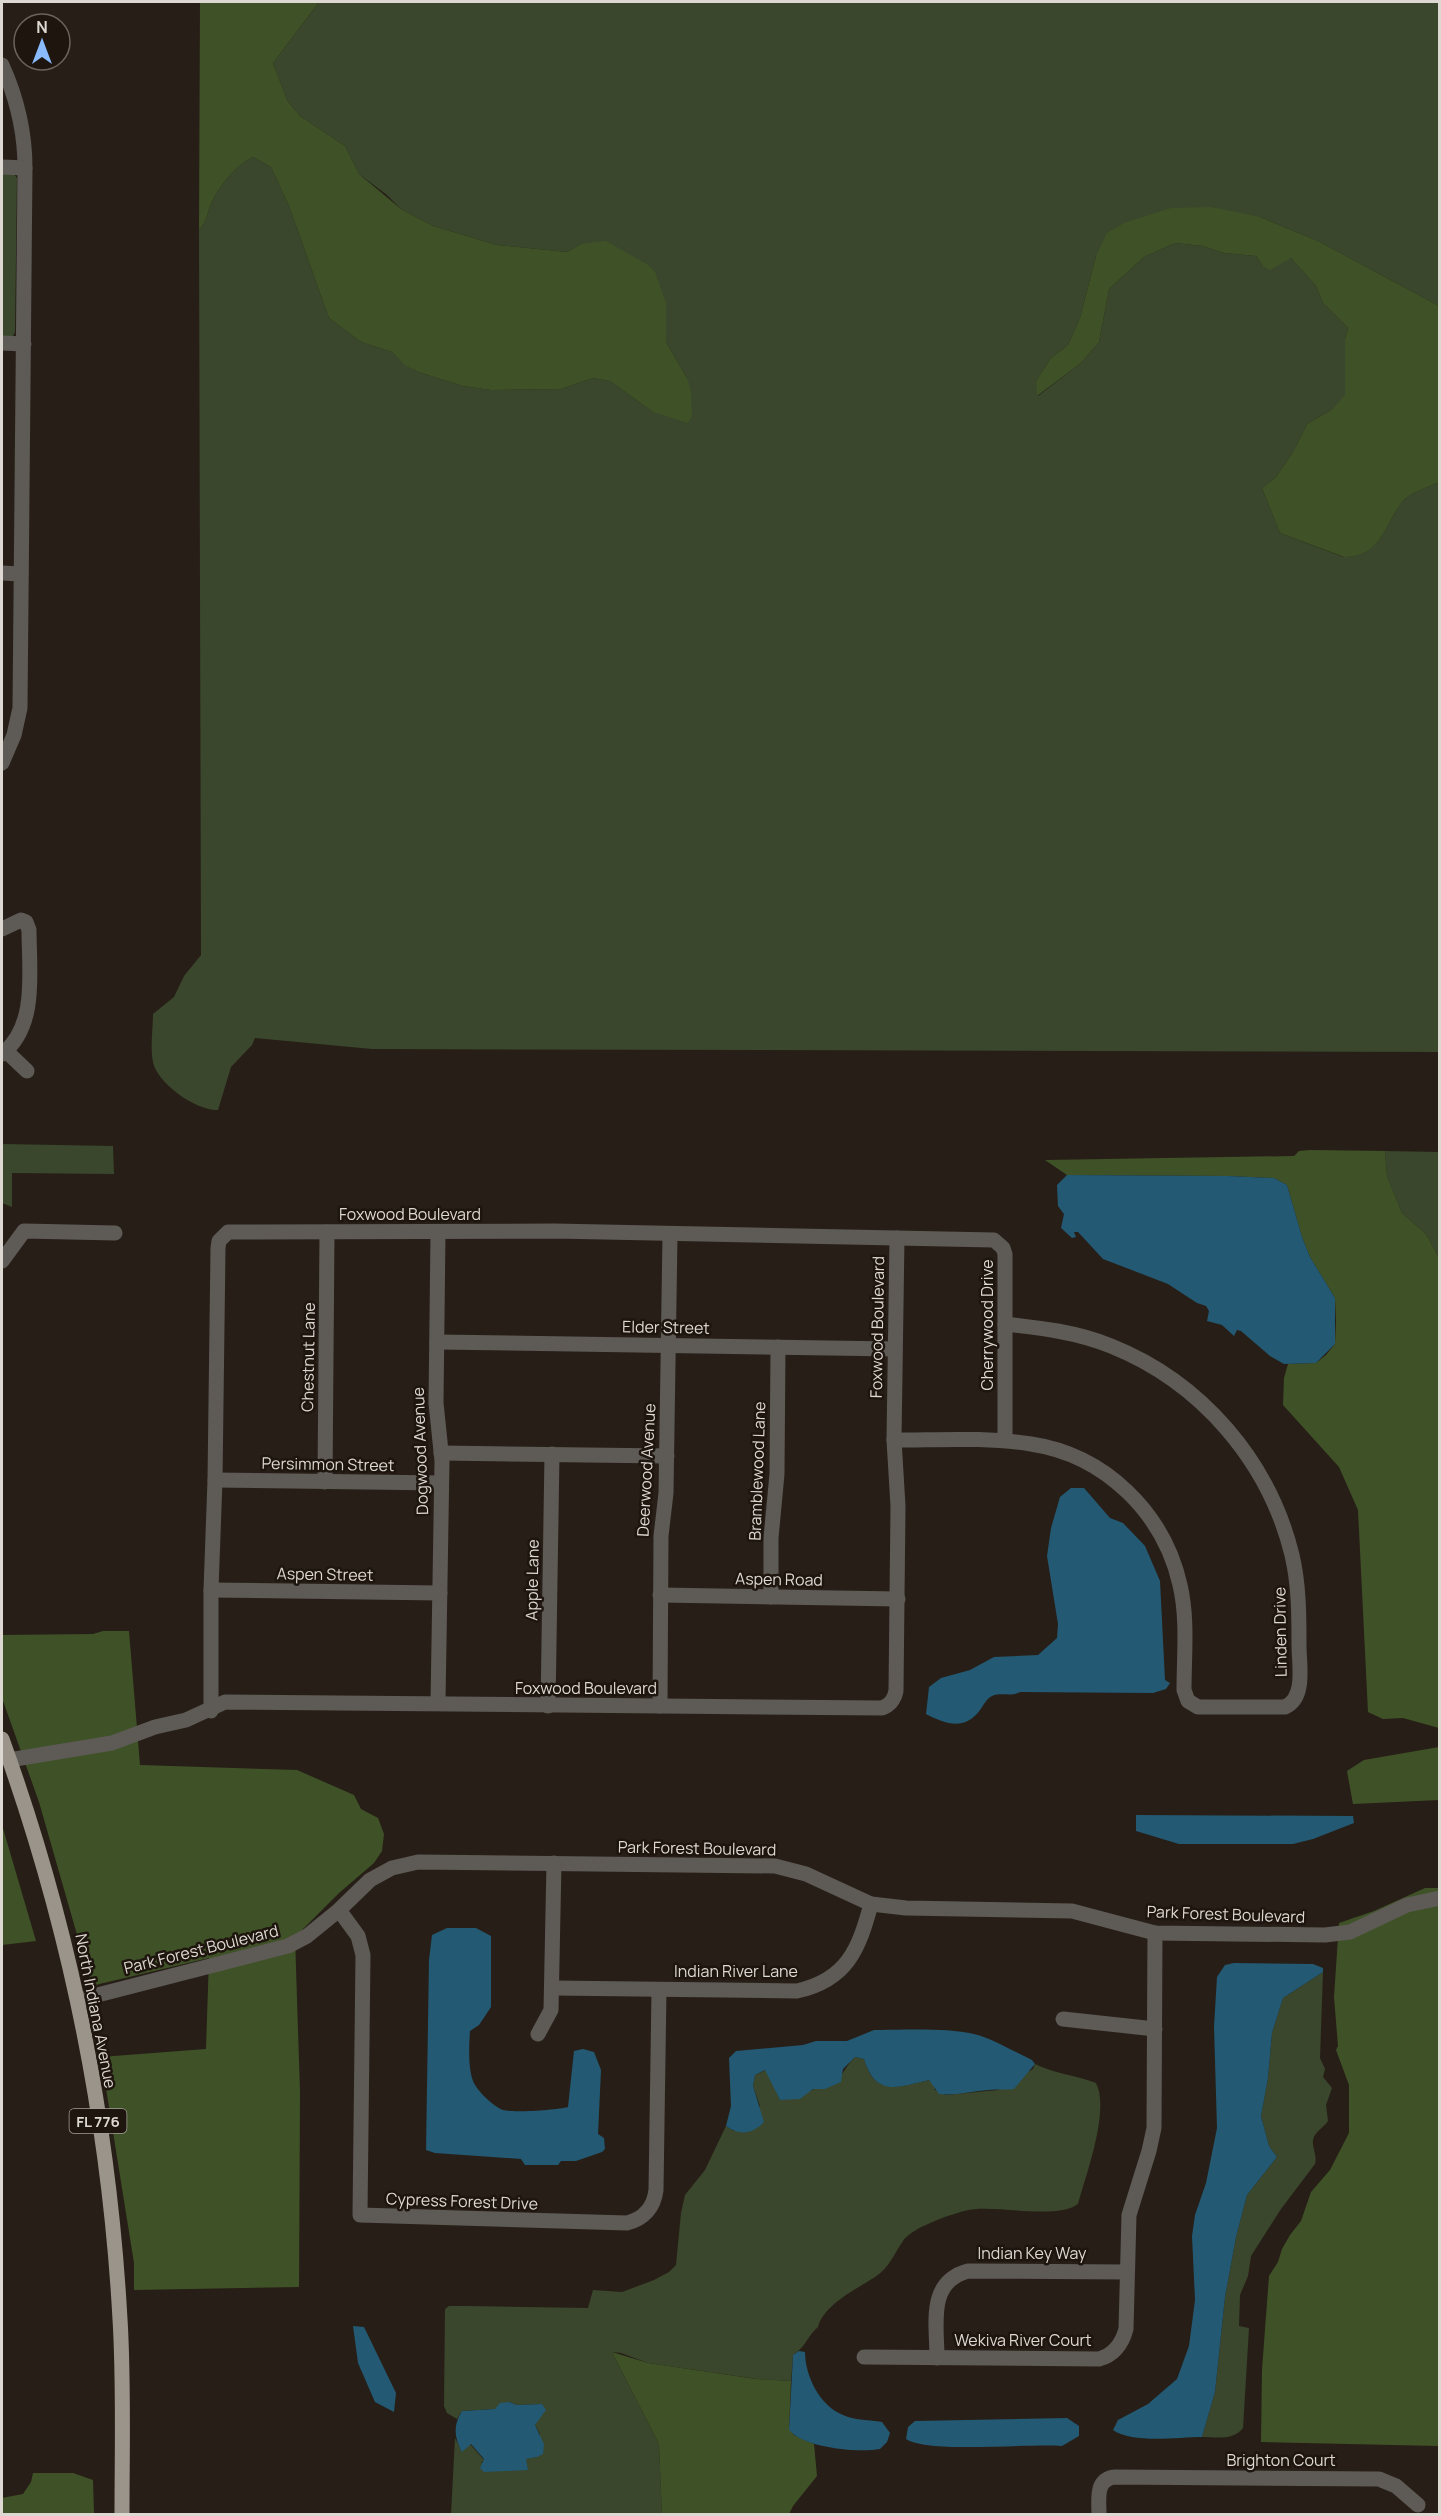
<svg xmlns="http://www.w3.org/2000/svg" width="1441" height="2516" viewBox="0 0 1441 2516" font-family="Manrope,sans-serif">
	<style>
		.green { fill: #3a472c }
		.forest { fill: #3f5227 }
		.water { fill: #235973 }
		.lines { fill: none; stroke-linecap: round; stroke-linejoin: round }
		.minor { stroke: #5e5a56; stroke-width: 15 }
		.major { stroke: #9b948a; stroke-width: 15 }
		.labels { text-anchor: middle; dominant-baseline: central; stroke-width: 5; stroke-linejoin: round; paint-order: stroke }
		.shield { fill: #1e150e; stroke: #a49e97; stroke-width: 1.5 }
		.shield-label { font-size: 15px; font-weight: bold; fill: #ded8d2 }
		.street-label { font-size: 16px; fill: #ded8d2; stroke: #1e150e }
	</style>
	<rect width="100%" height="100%" fill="#271f17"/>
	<g class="green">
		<path d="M319 2H1439V306L1318 241 1260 217 1096 256 1080 318 1068 345 1051 358 1036 381 1038 396 1081 363 1099 342 1109 289 1144 257 1175 243 1203 246 1224 253 1256 256 1263 266 1291 258 1316 286 1323 303 1348 328 1345 339V396L1331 410 1307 424 1293 452 1276 477 1262 488 1280 533 1343 557C1381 557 1384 526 1402 502 1409 493 1429 487 1439 482V1052L372 1049 255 1038 252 1045 231 1067 218 1110C196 1111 157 1083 153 1062 150 1047 153 1029 153 1014L174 997 184 976 201 955 199 230C207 222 207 213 211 204 219 186 236 165 253 157L271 167 289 206 329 318 361 342 392 352 407 366 421 373 463 386 491 390 561 389 593 378 610 381 653 412 688 380 666 342V303L581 244 567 252 497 245 433 226 401 209 387 195 359 174 345 146 300 116 287 100 273 63Z"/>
		<polygon points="2,173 13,173 17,178 15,332 13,336 2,337"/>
		<polygon points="2,1144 113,1146 114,1174 12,1173 12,1207 2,1203"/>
		<polygon points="1385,1151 1439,1152 1439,1258 1426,1234 1402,1213 1387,1176"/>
		<path d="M1323 1972 1320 2058 1325 2069 1323 2077 1332 2088 1326 2105 1328 2121C1325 2126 1318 2130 1315 2135 1309 2144 1318 2154 1315 2164L1281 2209 1251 2256 1248 2276 1240 2295 1239 2326 1249 2328 1243 2428C1233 2441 1216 2437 1202 2437L1215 2392 1225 2297 1236 2237 1247 2195 1277 2157 1269 2146 1261 2116 1268 2078 1272 2033 1283 1998Z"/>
		<path d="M855 2057 864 2059C875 2097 898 2087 929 2080L934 2085 935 2090 946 2095 998 2090 1033 2069 1035 2064C1055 2074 1075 2075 1096 2083 1110 2110 1086 2175 1078 2204 1055 2221 992 2203 964 2211 949 2215 911 2228 903 2241 893 2255 890 2267 875 2277 857 2289 824 2304 818 2327 808 2335 805 2348 793 2355L791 2381 757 2379 648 2363 621 2353 612 2352 659 2444 662 2514H451L455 2438 462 2451 470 2444 484 2460 481 2463 528 2470 525 2459 537 2457 540 2434 535 2425 539 2418 542 2404 517 2405 509 2402 495 2409 462 2411 457 2419 447 2413 444 2406 445 2309 449 2306H468L588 2308 593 2290 622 2292 654 2280 669 2272 676 2265 681 2213 685 2195 705 2170 726 2126 734 2131 760 2106 753 2086 755 2075 766 2070 780 2100C792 2098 801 2095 812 2090 822 2086 832 2090 841 2076 845 2069 849 2063 855 2057Z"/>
	</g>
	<g class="forest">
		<path d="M200 2H319L273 63 287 100 300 116 345 146 359 174 401 209 433 226 497 245 567 252 581 244 606 241 648 265 655 272 666 303V342L688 380 691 394 692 416 688 423 653 412 610 381 593 378 561 389 491 390 463 386 421 373 406 366 392 352 361 342 329 318 289 206 271 167 253 157C236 165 219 186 211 204 207 213 207 222 199 230Z"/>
		<path d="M1211 207 1260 217 1318 241 1439 306V482C1429 487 1409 493 1402 502 1384 526 1381 557 1344 557L1280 533 1262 488 1276 477 1293 452 1307 424 1331 410 1345 395V339L1348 328 1323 303 1316 286 1291 258 1270 270 1263 266 1256 256 1224 253 1203 246 1175 243 1144 257 1109 289 1099 342 1081 363 1037 396 1036 381 1051 358 1068 345 1080 318 1096 256 1107 233 1124 223 1171 208Z"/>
		<polygon points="1310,1150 1385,1151 1387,1176 1402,1213 1426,1234 1439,1258 1439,1728 1403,1718 1383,1719 1368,1712 1358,1510 1339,1467 1283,1405 1284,1378 1288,1364 1316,1363 1326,1355 1335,1344 1336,1321 1335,1298 1310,1257 1302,1237 1287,1185 1274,1178 1228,1176 1067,1175 1045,1160 1294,1156 1299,1151"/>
		<polygon points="103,1631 129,1631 140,1765 297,1770 354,1795 361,1809 378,1818 384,1834 382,1851 374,1863 339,1893 295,1937 300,2092 299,2287 134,2290 134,2263 101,2057 206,2049 209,1958 91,1986 87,1961 78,1938 39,1802 2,1698 2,1635 93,1634"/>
		<polygon points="1439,1747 1439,1800 1353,1804 1347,1771 1364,1760"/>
		<polygon points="2,1825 36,1941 2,1945"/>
		<polygon points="1425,1888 1439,1888 1439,2446 1261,2442 1262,2370 1269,2276 1278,2262 1282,2249 1290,2235 1301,2221 1311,2192 1330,2170 1349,2133 1349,2085 1336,2050 1338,2046 1334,1997 1339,1923 1374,1911"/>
		<polygon points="612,2352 648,2363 756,2379 791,2381 789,2429 794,2435 814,2444 817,2476 793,2506 789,2514 662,2514 659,2444"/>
		<polygon points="33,2473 73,2473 93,2480 94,2514 2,2514 2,2498 23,2494 31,2482"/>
	</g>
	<g class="water">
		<polygon points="1067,1175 1228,1176 1274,1178 1287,1185 1302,1237 1310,1257 1335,1298 1335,1344 1316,1363 1284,1364 1270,1356 1241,1331 1237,1330 1234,1336 1222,1325 1207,1321 1209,1311 1206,1306 1197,1303 1168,1284 1103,1259 1078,1232 1074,1232 1076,1237 1072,1238 1061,1228 1064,1214 1058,1206 1057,1185"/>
		<path d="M1071 1488H1084L1110 1518 1123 1523 1145 1546 1160 1581 1165 1680 1170 1683 1166 1689 1153 1693 1020 1692C1011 1697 1001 1692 992 1696 987 1698 983 1706 980 1710 965 1731 945 1724 926 1714L929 1687 941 1678 970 1670 994 1657 1038 1655 1057 1638 1058 1624 1047 1556 1051 1528 1060 1497Z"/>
		<polygon points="1136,1815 1353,1816 1354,1823 1313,1839 1293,1844 1179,1844 1136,1831"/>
		<path d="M447 1928H476L491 1936V2007L479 2025 470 2031C469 2046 468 2067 473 2081 477 2091 493 2106 503 2110 513 2113 557 2110 568 2107L574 2051 583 2049 594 2052 601 2070 598 2134 604 2138 605 2149 602 2152 576 2161H561L558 2165H525L521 2159 435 2153 426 2150 429 1960 432 1935Z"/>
		<path d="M1234 1963 1313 1964 1323 1968V1972L1283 1998 1272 2033 1268 2078 1261 2116 1269 2146 1277 2157 1247 2195 1236 2237 1225 2297 1215 2392 1202 2437C1177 2437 1133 2444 1113 2430L1118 2420 1148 2404 1177 2379 1189 2346 1195 2300 1192 2236 1195 2215 1206 2183 1217 2128 1214 2027 1217 1977 1225 1965Z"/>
		<path d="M874 2030C902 2030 955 2027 981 2036 998 2042 1015 2052 1032 2060L1035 2064 1014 2089C1006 2090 997 2089 989 2090 973 2091 955 2096 939 2094L929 2080C898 2087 876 2098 864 2059L855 2057 843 2069 841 2082 825 2089H813L800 2099 780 2100 765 2070 755 2075 753 2086 764 2122C753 2134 739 2136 726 2126L731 2106 729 2058 736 2051 803 2045 816 2041H847Z"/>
		<polygon points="353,2326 364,2327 396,2393 394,2412 375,2402 358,2363"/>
		<path d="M799 2351 805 2352C805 2376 820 2406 843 2415 854 2420 870 2420 882 2422L890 2433 887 2442 880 2449C857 2453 805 2448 789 2430L793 2355Z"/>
		<path d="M509 2402 517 2405 542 2404 546 2410 535 2425 544 2444 543 2454 537 2457 526 2459 528 2470 484 2472 480 2468 484 2459 471 2444 462 2452C454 2437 453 2425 462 2411L495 2409 500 2403Z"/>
		<path d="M1067 2418 1079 2426V2436L1062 2446C1027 2443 930 2454 906 2439L908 2427 915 2421Z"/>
	</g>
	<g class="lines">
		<g class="minor">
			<path d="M2 65C17 98 25 131 25 168L20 708 14 735 2 763"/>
			<polyline points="2,167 25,168"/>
			<polyline points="2,343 24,344"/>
			<polyline points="2,573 21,574"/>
			<path d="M2 929 21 920 26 922 29 930C29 971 38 1026 2 1054"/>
			<polyline points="6,1051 27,1071"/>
			<polyline points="438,1233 436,1403 442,1461 438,1703"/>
			<polyline points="2,1261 24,1231 115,1233"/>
			<polyline points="437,1342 895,1349"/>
			<path d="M894 1440C940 1440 986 1437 1031 1444 1105 1455 1164 1513 1180 1585 1188 1619 1184 1656 1184 1690L1188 1701 1198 1707H1285C1306 1698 1299 1665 1299 1645 1299 1615 1299 1585 1292 1555 1269 1461 1201 1382 1111 1346 1077 1332 1041 1328 1005 1324"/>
			<polyline points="441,1453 667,1456"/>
			<polyline points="215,1480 441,1483"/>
			<polyline points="325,1482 327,1232"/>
			<polyline points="211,1590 440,1593"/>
			<polyline points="660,1595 898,1599"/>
			<polyline points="771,1597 771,1538 777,1474 778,1347"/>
			<polyline points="548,1706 552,1454"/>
			<polyline points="660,1706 661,1536 666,1493 670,1235"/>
			<polyline points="211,1711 211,1590 215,1480 218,1248 219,1241 228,1232 554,1231 994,1240 1003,1248 1005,1254 1005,1440"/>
			<path d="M9 1760 112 1743 155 1727 186 1720 225 1702 882 1708C890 1705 894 1700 896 1691L898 1506 894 1440 897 1238"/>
			<path d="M339 1910 358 1936 363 1955 360 2215 627 2223C644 2219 654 2207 656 2190L659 1990"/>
			<path d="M553 1988 797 1991C847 1980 859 1949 871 1904"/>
			<polyline points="78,2000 288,1946 307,1936 339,1910 370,1880 392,1868 418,1862 775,1866 806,1874 871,1904 906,1908 1072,1911 1155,1933 1325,1935 1350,1932 1407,1905 1440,1898"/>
			<polyline points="1063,2019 1155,2029"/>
			<polyline points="538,2034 551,2010 554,1863"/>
			<path d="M864 2357 1099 2359C1114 2355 1122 2344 1126 2329L1129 2215 1149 2151 1154 2128 1155 1933"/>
			<path d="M937 2358C937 2324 927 2282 968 2271L1126 2272"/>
			<path d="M1099 2514C1099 2499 1095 2479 1115 2477L1379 2479 1396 2486 1418 2505"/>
		</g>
		<path class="major" d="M2 1739C70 1927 109 2120 120 2319 124 2384 122 2450 122 2514"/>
	</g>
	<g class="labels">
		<rect class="shield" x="69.5" y="2109" width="57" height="24" rx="4.5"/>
		<g class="shield-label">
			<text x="98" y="2121">FL 776</text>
		</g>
		<g class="street-label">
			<text x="410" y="1214">Foxwood Boulevard</text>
			<text transform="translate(987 1325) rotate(-90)">Cherrywood Drive</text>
			<text transform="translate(666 1327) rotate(1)">Elder Street</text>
			<text transform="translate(877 1327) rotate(-89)">Foxwood Boulevard</text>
			<text transform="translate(308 1357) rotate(-89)">Chestnut Lane</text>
			<text transform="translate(420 1451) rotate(-92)">Dogwood Avenue</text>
			<text transform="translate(328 1464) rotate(1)">Persimmon Street</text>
			<text transform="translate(646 1470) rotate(-87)">Deerwood Avenue</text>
			<text transform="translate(757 1471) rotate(-88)">Bramblewood Lane</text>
			<text transform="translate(325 1574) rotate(1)">Aspen Street</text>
			<text transform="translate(779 1579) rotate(1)">Aspen Road</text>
			<text transform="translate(532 1580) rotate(-89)">Apple Lane</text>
			<text transform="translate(1280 1632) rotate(-91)">Linden Drive</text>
			<text x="586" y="1688">Foxwood Boulevard</text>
			<text transform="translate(697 1848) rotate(1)">Park Forest Boulevard</text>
			<text transform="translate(1226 1914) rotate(2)">Park Forest Boulevard</text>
			<text transform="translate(201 1949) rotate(-14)">Park Forest Boulevard</text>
			<text x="736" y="1971">Indian River Lane</text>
			<text transform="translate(96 2011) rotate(79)">North Indiana Avenue</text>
			<text transform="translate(462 2201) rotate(2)">Cypress Forest Drive</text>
			<text x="1032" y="2253">Indian Key Way</text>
			<text x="1023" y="2340">Wekiva River Court</text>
			<text x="1281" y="2460">Brighton Court</text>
		</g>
	</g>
	<rect width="1441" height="2516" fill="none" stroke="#ded8d2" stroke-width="6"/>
	<g transform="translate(42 42)"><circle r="28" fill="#1e150e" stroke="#6b635c" stroke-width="1.5"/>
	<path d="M0-4.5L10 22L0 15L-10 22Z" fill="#89bafc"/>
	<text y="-9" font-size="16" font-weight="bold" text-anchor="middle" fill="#ded8d2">N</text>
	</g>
</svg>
